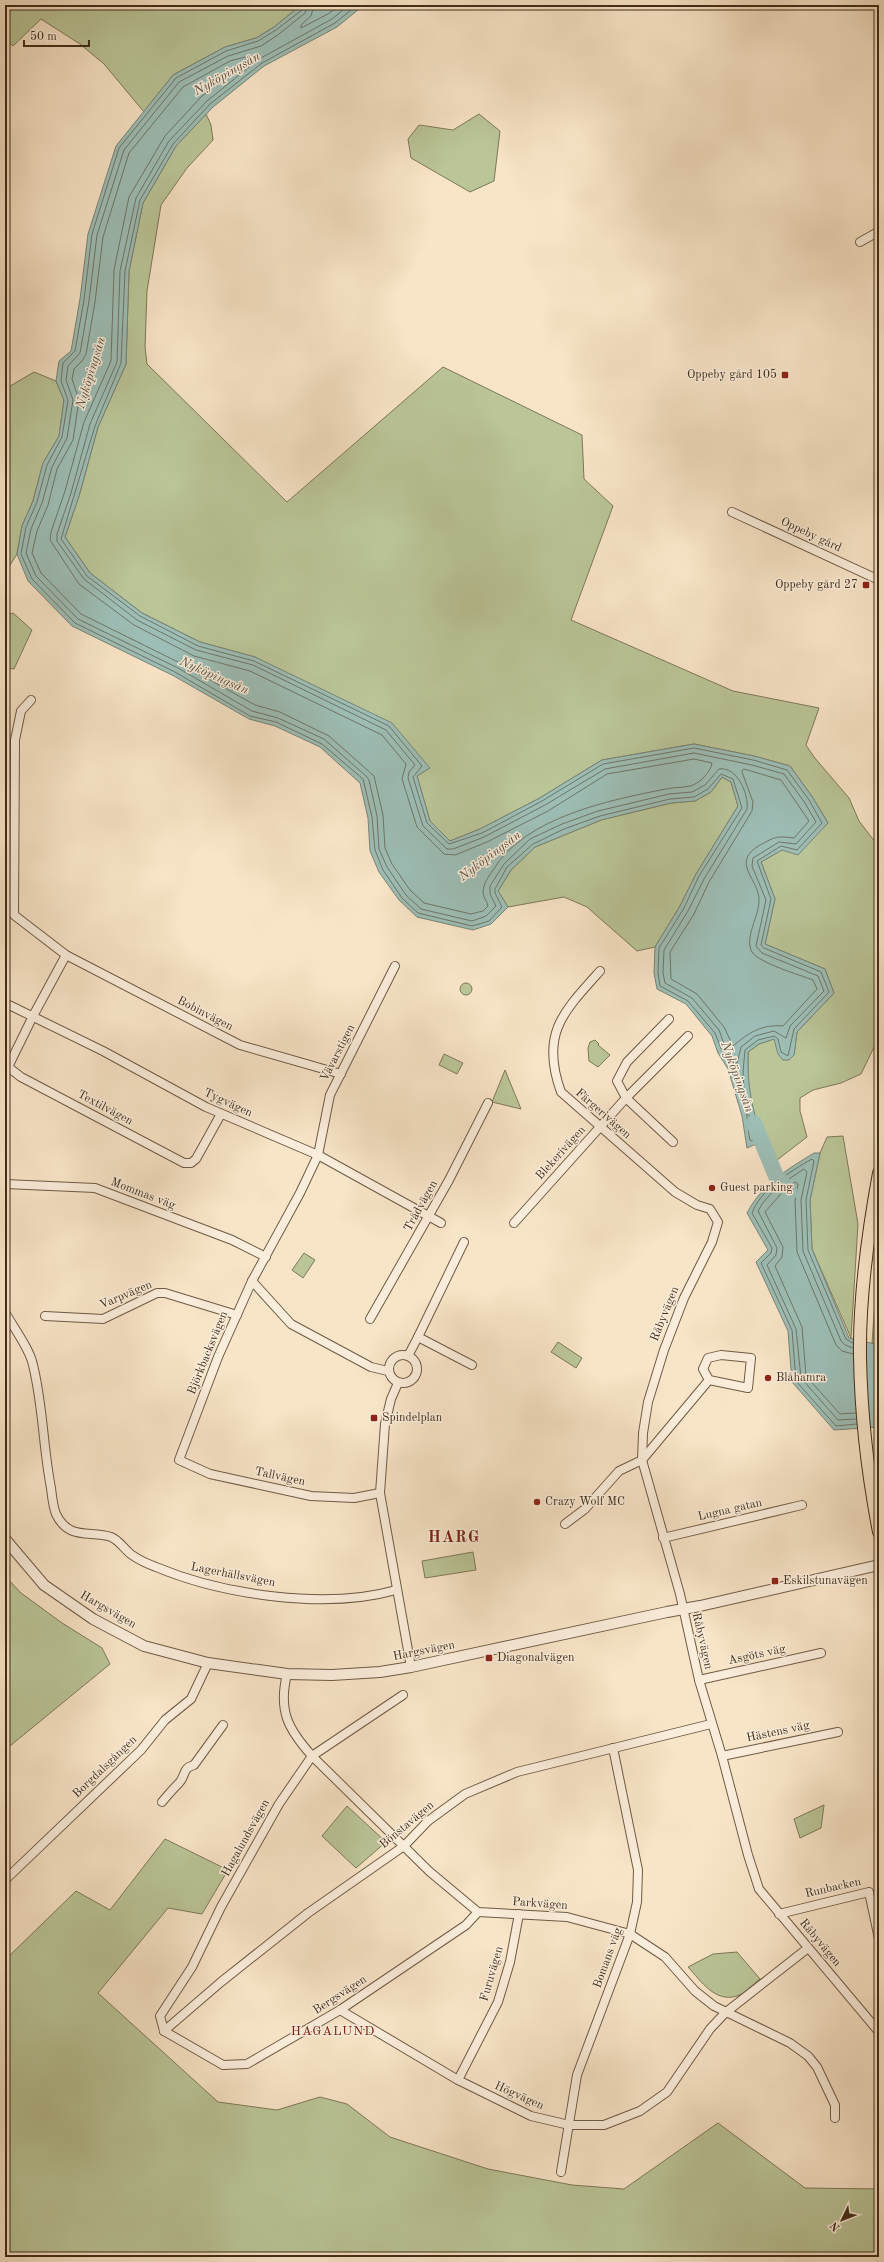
<svg xmlns="http://www.w3.org/2000/svg" width="884" height="2262" viewBox="0 0 884 2262" font-family="'Old Standard TT',serif">
	<style>
		.green { fill: #bac598; stroke: #7e7858 }
		.water { fill: #9dbeb6; stroke: #788477 }
		.lines { fill: none; stroke-linecap: round; stroke-linejoin: round }
		.shore { stroke: #6f7567; stroke-width: 1 }
		.river { stroke: #9dbeb6; stroke-width: 16 }
		.minor-casing { stroke: #6f5a44; stroke-width: 10 }
		.tertiary-casing { stroke: #6f5a44; stroke-width: 12 }
		.primary-casing { stroke: #412c18; stroke-width: 14 }
		.minor { stroke: #faeddb; stroke-width: 8 }
		.tertiary { stroke: #faeddb; stroke-width: 10 }
		.primary { stroke: #f8e4c7; stroke-width: 12 }
		.poi-dot { fill: #8f2418; stroke: #faeddb; stroke-width: 1.5 }
		.labels { text-anchor: middle; dominant-baseline: central; stroke-width: 3; stroke-linejoin: round; paint-order: stroke }
		.poi-label { font-size: 12px; fill: #412c18; stroke: #faeddb; text-anchor: start }
		.street-label { font-size: 12px; fill: #412c18; stroke: #faeddb }
		.water-label { font-size: 13px; font-style: italic; fill: #585040; stroke: #faeddb }
		.neighbourhood-label { font-size: 13px; letter-spacing: 1px; fill: #7a1f14; stroke: #faeddb }
		.district-label { font-size: 16px; font-weight: bold; letter-spacing: 1px; fill: #7a1f14; stroke: #faeddb }
	</style>
	<rect width="100%" height="100%" fill="#f8e4c7"/>
	<filter id="stains"><feTurbulence type="fractalNoise" baseFrequency=".005" numOctaves="4"/><feColorMatrix values="0 0 0 0 .2 0 0 0 0 .09 0 0 0 0 .02 0 0 0 .5 -.17"/></filter>
	<radialGradient id="worn" r=".72"><stop offset=".6" stop-color="#630" stop-opacity="0"/><stop offset="1" stop-color="#630" stop-opacity=".3"/></radialGradient>
	<g class="green">
		<polygon points="5,5 301,5 274,27 256,38 225,47 173,75 144,112 104,64 80,44 41,19 13,46 5,40"/>
		<path d="M206 114 211 125 213 140 187 168 161 205 147 291 145 347 147 364 287 502 443 367 582 435 584 479 613 506 571 620 733 691 819 708 806 745 814 757 849 798 859 821 879 847V1037L861 1074 841 1083 813 1090 800 1098V1111L807 1137 777 1160C752 1125 747 1094 748 1052L759 1044 774 1039 794 1055 797 1032 834 993 825 969 765 944 775 899 761 862 828 823 813 798 790 766 754 756 694 744 602 760 538 799 480 829 450 841 430 821 417 776 429 768 255 657 200 642 142 613 90 573 65 537 79 496 98 427 126 364 129 271 143 203 176 146Z"/>
		<polygon points="479,114 500,131 494,181 470,192 411,158 408,139 419,125 453,130"/>
		<polygon points="34,372 56,381 64,400 59,436 43,463 33,501 22,526 17,554 5,573 5,389"/>
		<polygon points="13,613 32,630 14,669 5,668 5,616"/>
		<polygon points="722,777 731,782 738,806 696,874 680,906 655,947 637,951 587,907 564,897 508,907 498,891 511,870 535,847 601,820 671,803 695,801 711,792"/>
		<circle cx="466" cy="989" r="6"/>
		<polygon points="595,1040 599,1044 598,1045 610,1055 598,1067 589,1061 588,1048 590,1042"/>
		<polygon points="444,1054 463,1063 457,1074 439,1065"/>
		<polygon points="505,1070 521,1109 492,1102"/>
		<polygon points="843,1136 858,1224 851,1338 812,1249 810,1200 820,1153 827,1137"/>
		<polygon points="879,1246 879,1345 872,1343"/>
		<polygon points="304,1253 315,1260 303,1278 292,1270"/>
		<polygon points="558,1342 582,1358 576,1368 551,1352"/>
		<polygon points="473,1552 476,1570 425,1578 422,1561"/>
		<polygon points="5,1576 21,1593 62,1623 102,1648 110,1664 5,1750"/>
		<polygon points="824,1805 821,1828 800,1838 794,1819"/>
		<polygon points="347,1806 386,1842 356,1868 322,1836"/>
		<polygon points="165,1839 228,1870 202,1914 168,1908 98,1993 218,2102 277,2110 320,2097 347,2104 390,2137 488,2169 572,2185 624,2189 718,2123 805,2188 879,2189 879,2257 5,2257 5,1960 76,1891 110,1910"/>
		<path d="M737 1952 760 1979C753 1984 745 1994 737 1996 715 2003 701 1981 688 1967L713 1954Z"/>
	</g>
	<g class="water">
		<path d="M301 5H364L337 27 264 66 213 107 176 146 143 203 129 271 126 364 98 427 79 496 65 537 90 573 142 613 200 642 255 657 392 723 430 768 417 776 430 821 450 841 480 829 538 799 602 760 694 744 754 756 790 766 813 798 828 823 798 855 782 850 761 862 775 899 765 944 825 969 834 993 797 1032 794 1055 789 1060H783L778 1054 774 1039 759 1044 748 1052C747 1087 752 1109 763 1141L747 1148 742 1116 728 1069 718 1053 712 1036 686 1004 657 989 654 973 655 947 680 906 696 874 738 806 731 782 722 777 711 792 695 801 671 803 601 820 535 847 511 870 498 891 508 907 491 924 473 930 417 917 399 900 379 872 370 851 368 818 360 783 320 747 275 726 249 719 174 676 72 626 28 581 17 554 22 526 33 501 43 463 59 436 64 400 56 381 59 361 71 351 80 299 88 234 116 146 173 75 225 47 256 38 274 27Z"/>
		<path d="M814 1153H820L810 1200 812 1249 849 1338 879 1345V1427L834 1430 792 1382 788 1331 756 1262 768 1250 747 1213C762 1184 788 1169 814 1153Z"/>
	</g>
	<g class="lines">
		<g class="shore">
			<polyline points="303,5 302,10 276,30 258,41 226,51 176,78 119,148 92,234 84,300 75,351 63,363 61,381 68,400 62,437 47,465 37,502 26,527 21,554 32,579 75,623 175,672 250,716 276,722 322,744 363,779 372,817 375,850 383,870 402,898 418,913 472,926 489,921 502,907 495,893 495,889 507,867 533,844 564,829 600,816 670,799 694,797 708,789 721,774 733,779 742,808 699,876 684,908 659,948 658,973 660,986 688,1001 715,1033 722,1051 732,1067 743,1107 745,1108 743,1072 745,1050 758,1040 774,1036 778,1039 781,1052 788,1056 794,1029 829,992 821,972 764,948 761,945 771,899 757,861 781,846 797,850 822,823 809,800 787,770 753,760 694,748 603,764 542,801 482,833 449,844 427,823 413,777 422,766 389,726 254,661 198,646 140,616 87,576 61,539 95,426 121,363 125,271 140,200 173,144 210,104 262,63 335,23 357,5"/>
			<path d="M308 5 305 13 279 34 261 46 228 56 179 82 124 150 97 235 89 301 80 353 68 366 66 380 73 400 67 438 52 467 42 503 31 529 26 553 36 576 78 619 178 668 252 711 278 718 324 739 366 776 369 780 377 816 379 849 387 867 406 895 421 909 472 921 486 916 496 906 490 894V886L504 864 530 839 562 824 598 811 669 794 692 792 705 785 719 769C737 766 749 794 747 809L704 879 688 911 664 950 663 973 665 983 692 998 719 1030 726 1049 737 1064 741 1047 755 1036 774 1031 786 1038 790 1026 824 991 818 976 762 953 756 946 766 900 752 866 753 858 779 842 796 844 816 822 805 803 784 774 752 765 694 753 605 769 545 805 484 837 453 849H447L423 826 408 778 409 772 415 765 386 730 253 665 196 650 137 620 84 579 57 541V534L71 493 90 424 117 362 120 271 136 198 169 141 207 101 259 59 332 19 349 5"/>
			<polyline points="314,5 311,16 301,25 301,28 328,14 340,5"/>
			<path d="M247 57V60L202 96 165 136 129 197 114 270 111 361 84 422 65 491 51 532 50 540 79 584 134 625 194 656 250 671 382 735 406 764 402 779 417 827 444 854 455 855 487 842 548 811 607 774 694 759 712 763C711 772 699 784 690 786 682 788 674 787 666 789 610 800 525 817 493 870 489 876 483 884 483 892 483 897 487 901 488 906L483 911 471 914 424 903 410 890 392 864 385 848 383 815 374 776 329 736 280 712 255 705 180 663 81 614 41 573 32 553 37 531 48 505 57 469 73 440 79 400 72 379 74 369 82 361 86 354 95 302 103 237 129 153 183 87 230 61Z"/>
			<path d="M744 769 781 780 809 821 794 838C776 836 777 836 760 845 729 863 760 879 759 901 759 916 744 938 752 952 759 963 800 975 813 980L817 989 783 1026C762 1024 748 1033 733 1046L724 1027 697 994 671 979 670 952 694 914 709 882 752 811 753 802 742 772Z"/>
			<polygon points="747,1114 749,1115 758,1137 752,1141 750,1140"/>
			<path d="M853 1343 846 1339 808 1250 806 1200 814 1161 812 1159C791 1171 761 1189 752 1213L772 1248 771 1253 761 1263 792 1330 796 1381 836 1426 857 1424"/>
			<path d="M853 1348 845 1345 841 1341 803 1251 801 1200 807 1172 804 1169C787 1180 767 1193 758 1211L777 1248 776 1255 767 1265 796 1329 801 1378 838 1420 856 1419"/>
			<polyline points="853,1354 842,1351 836,1345 797,1252 795,1201 798,1184 795,1182 786,1188 765,1212 783,1247 782,1257 775,1266 802,1327 806,1376 840,1414 856,1413"/>
		</g>
		<polyline class="river" points="754,1123 776,1176 790,1192"/>
		<defs>
			<g id="minor">
				<polyline points="860,242 876,233 879,235"/>
				<polyline points="732,512 879,580"/>
				<polyline points="31,700 21,711 15,740 14,915 66,955 240,1045 341,1074"/>
				<polyline points="66,955 33,1016 8,1067 21,1077 184,1163 191,1163 196,1159 221,1114"/>
				<path d="M600 971C563 1012 540 1034 561 1092L675 1192 697 1205 710 1209 718 1222 712 1242 684 1298 664 1350 648 1402 643 1433 642 1460 680 1594 699 1680 722 1756 748 1855 759 1889 879 2032"/>
				<polyline points="5,1003 103,1051 206,1107 318,1155 441,1223"/>
				<polyline points="669,1019 627,1062 617,1081 626,1098 673,1142"/>
				<polyline points="5,1184 95,1188 232,1240 266,1257"/>
				<polyline points="514,1223 626,1098 688,1036"/>
				<polyline points="464,1242 418,1337 472,1365"/>
				<polyline points="252,1281 291,1324 371,1367 388,1371"/>
				<path d="M5 1312C13 1327 30 1349 33 1365 43 1405 43 1447 51 1488 52 1496 53 1507 56 1514 69 1541 90 1530 111 1537 119 1540 125 1550 132 1555 139 1560 148 1564 156 1567 223 1595 326 1610 396 1590"/>
				<polyline points="45,1316 103,1319 157,1293 165,1293 237,1315"/>
				<polyline points="370,1319 449,1180 488,1103"/>
				<circle cx="403" cy="1369" r="14"/>
				<polyline points="408,1356 418,1337"/>
				<polyline points="398,1383 391,1399 385,1424 380,1493 411,1667"/>
				<polyline points="380,1493 354,1498 311,1496 210,1474 179,1460 218,1357 252,1281 300,1193 318,1155 330,1095 395,966"/>
				<polyline points="565,1524 585,1509 619,1471 642,1460 709,1380 748,1388 751,1358 721,1355 708,1358 703,1369 709,1380"/>
				<polyline points="663,1538 802,1505"/>
				<path d="M287 1674C278 1711 288 1729 312 1756L430 1872 478 1912 567 1917 630 1934 665 1957 695 1991 714 2006 790 2043 808 2056 817 2067 835 2105V2118"/>
				<polyline points="699,1680 821,1653"/>
				<polyline points="722,1756 838,1732"/>
				<path d="M162 1802C167 1796 173 1789 179 1783 186 1776 182 1768 194 1765L223 1725"/>
				<polyline points="5,1880 141,1750 165,1720 191,1699 208,1663"/>
				<polyline points="779,1914 869,1892 879,1939"/>
				<polyline points="340,2010 458,2080 531,2116 569,2125 604,2125 640,2111 667,2092 710,2029 725,2013 808,1948"/>
				<polyline points="164,2031 221,1982 308,1913 404,1846 428,1821 465,1794 517,1772 711,1724"/>
				<polyline points="164,2031 160,2016 192,1967 221,1907 279,1804 312,1756 403,1695"/>
				<polyline points="164,2031 223,2065 247,2064 340,2010 466,1925 478,1912"/>
				<polyline points="458,2080 498,2002 510,1962 519,1914"/>
				<polyline points="561,2172 577,2075 630,1934 637,1902 638,1870 613,1748"/>
			</g>
			<polyline id="tertiary" points="5,1539 44,1585 93,1619 144,1646 208,1663 287,1674 332,1675 380,1672 411,1667 667,1612 700,1606 879,1565"/>
			<path id="primary" d="M879 1173C868 1233 859 1296 860 1357 861 1416 868 1475 879 1532"/>
		</defs>
		<use href="#minor" class="minor-casing"/>
		<use href="#tertiary" class="tertiary-casing"/>
		<use href="#primary" class="primary-casing"/>
		<use href="#minor" class="minor"/>
		<use href="#tertiary" class="tertiary"/>
		<use href="#primary" class="primary"/>
	</g>
	<g class="poi-dot">
		<rect x="781" y="371" width="8" height="8" rx="2"/>
		<rect x="862" y="581" width="8" height="8" rx="2"/>
		<circle cx="712" cy="1188" r="4"/>
		<circle cx="768" cy="1378" r="4"/>
		<rect x="370" y="1414" width="8" height="8" rx="2"/>
		<circle cx="537" cy="1502" r="4"/>
		<rect x="771" y="1577" width="8" height="8" rx="2"/>
		<rect x="485" y="1654" width="8" height="8" rx="2"/>
	</g>
	<g class="labels">
		<g class="poi-label">
			<text x="777" y="375" text-anchor="end">Oppeby gård 105</text>
			<text x="858" y="585" text-anchor="end">Oppeby gård 27</text>
			<text x="720" y="1188">Guest parking</text>
			<text x="776" y="1378">Blåhamra</text>
			<text x="382" y="1418">Spindelplan</text>
			<text x="545" y="1502">Crazy Wolf MC</text>
			<text x="783" y="1581">Eskilstunavägen</text>
			<text x="497" y="1658">Diagonalvägen</text>
		</g>
		<g class="street-label">
			<text transform="translate(811 535) rotate(25)">Oppeby gård</text>
			<text transform="translate(205 1014) rotate(27)">Bobinvägen</text>
			<text transform="translate(338 1053) rotate(-63)">Vävarstigen</text>
			<text transform="translate(228 1103) rotate(25)">Tygvägen</text>
			<text transform="translate(105 1108) rotate(28)">Textilvägen</text>
			<text transform="translate(603 1114) rotate(41)">Färgerivägen</text>
			<text transform="translate(561 1153) rotate(-48)">Blekerivägen</text>
			<text transform="translate(143 1194) rotate(21)">Mommas väg</text>
			<text transform="translate(421 1206) rotate(-61)">Trådvägen</text>
			<text transform="translate(126 1295) rotate(-23)">Varpvägen</text>
			<text transform="translate(665 1314) rotate(-68)">Råbyvägen</text>
			<text transform="translate(208 1353) rotate(-68)">Björkbacksvägen</text>
			<text transform="translate(280 1477) rotate(12)">Tallvägen</text>
			<text transform="translate(730 1510) rotate(-13)">Lugna gatan</text>
			<text transform="translate(233 1575) rotate(11)">Lagerhällsvägen</text>
			<text transform="translate(108 1610) rotate(30)">Hargsvägen</text>
			<text transform="translate(702 1641) rotate(77)">Råbyvägen</text>
			<text transform="translate(424 1651) rotate(-11)">Hargsvägen</text>
			<text transform="translate(757 1655) rotate(-12)">Asgöts väg</text>
			<text transform="translate(778 1732) rotate(-12)">Hästens väg</text>
			<text transform="translate(105 1767) rotate(-44)">Borgdalsgången</text>
			<text transform="translate(407 1825) rotate(-40)">Bönstavägen</text>
			<text transform="translate(246 1838) rotate(-61)">Hagalundsvägen</text>
			<text transform="translate(833 1888) rotate(-13)">Runbacken</text>
			<text transform="translate(540 1904) rotate(4)">Parkvägen</text>
			<text transform="translate(820 1943) rotate(50)">Råbyvägen</text>
			<text transform="translate(608 1958) rotate(-70)">Bomans väg</text>
			<text transform="translate(492 1974) rotate(-74)">Furuvägen</text>
			<text transform="translate(340 1995) rotate(-33)">Bergsvägen</text>
			<text transform="translate(519 2096) rotate(24)">Högvägen</text>
		</g>
		<g class="water-label">
			<text transform="translate(227 74) rotate(-30)">Nyköpingsån</text>
			<text transform="translate(91 373) rotate(-73)">Nyköpingsån</text>
			<text transform="translate(214 676) rotate(24)">Nyköpingsån</text>
			<text transform="translate(490 856) rotate(-37)">Nyköpingsån</text>
			<text transform="translate(737 1077) rotate(70)">Nyköpingsån</text>
		</g>
		<g class="neighbourhood-label">
			<text x="333" y="2031">HAGALUND</text>
		</g>
		<g class="district-label">
			<text x="454" y="1538">HARG</text>
		</g>
	</g>
	<rect width="884" height="2262" fill="none" stroke="#f8e4c7" stroke-width="20"/>
	<rect x="6" y="6" width="872" height="2250" fill="none" stroke="#412c18" stroke-width="2"/>
	<rect x="10" y="10" width="864" height="2242" fill="none" stroke="#412c18"/>
	<g transform="translate(842 2220) rotate(227)" stroke="#faeddb" stroke-width="3" paint-order="stroke">
	<path d="M0-3L7 15L0 10L-7 15Z" fill="#412c18"/>
	<text y="-6" font-size="11" font-weight="bold" text-anchor="middle" fill="#412c18">N</text>
	</g>
	<path d="M24 40v6h65v-6" fill="none" stroke="#412c18" stroke-width="2"/>
	<text x="30" y="40" font-size="12" fill="#412c18" stroke="#faeddb" stroke-width="3" paint-order="stroke">50 m</text>
	<rect width="100%" height="100%" filter="url(#stains)"/>
	<rect width="100%" height="100%" fill="url(#worn)"/>
</svg>
